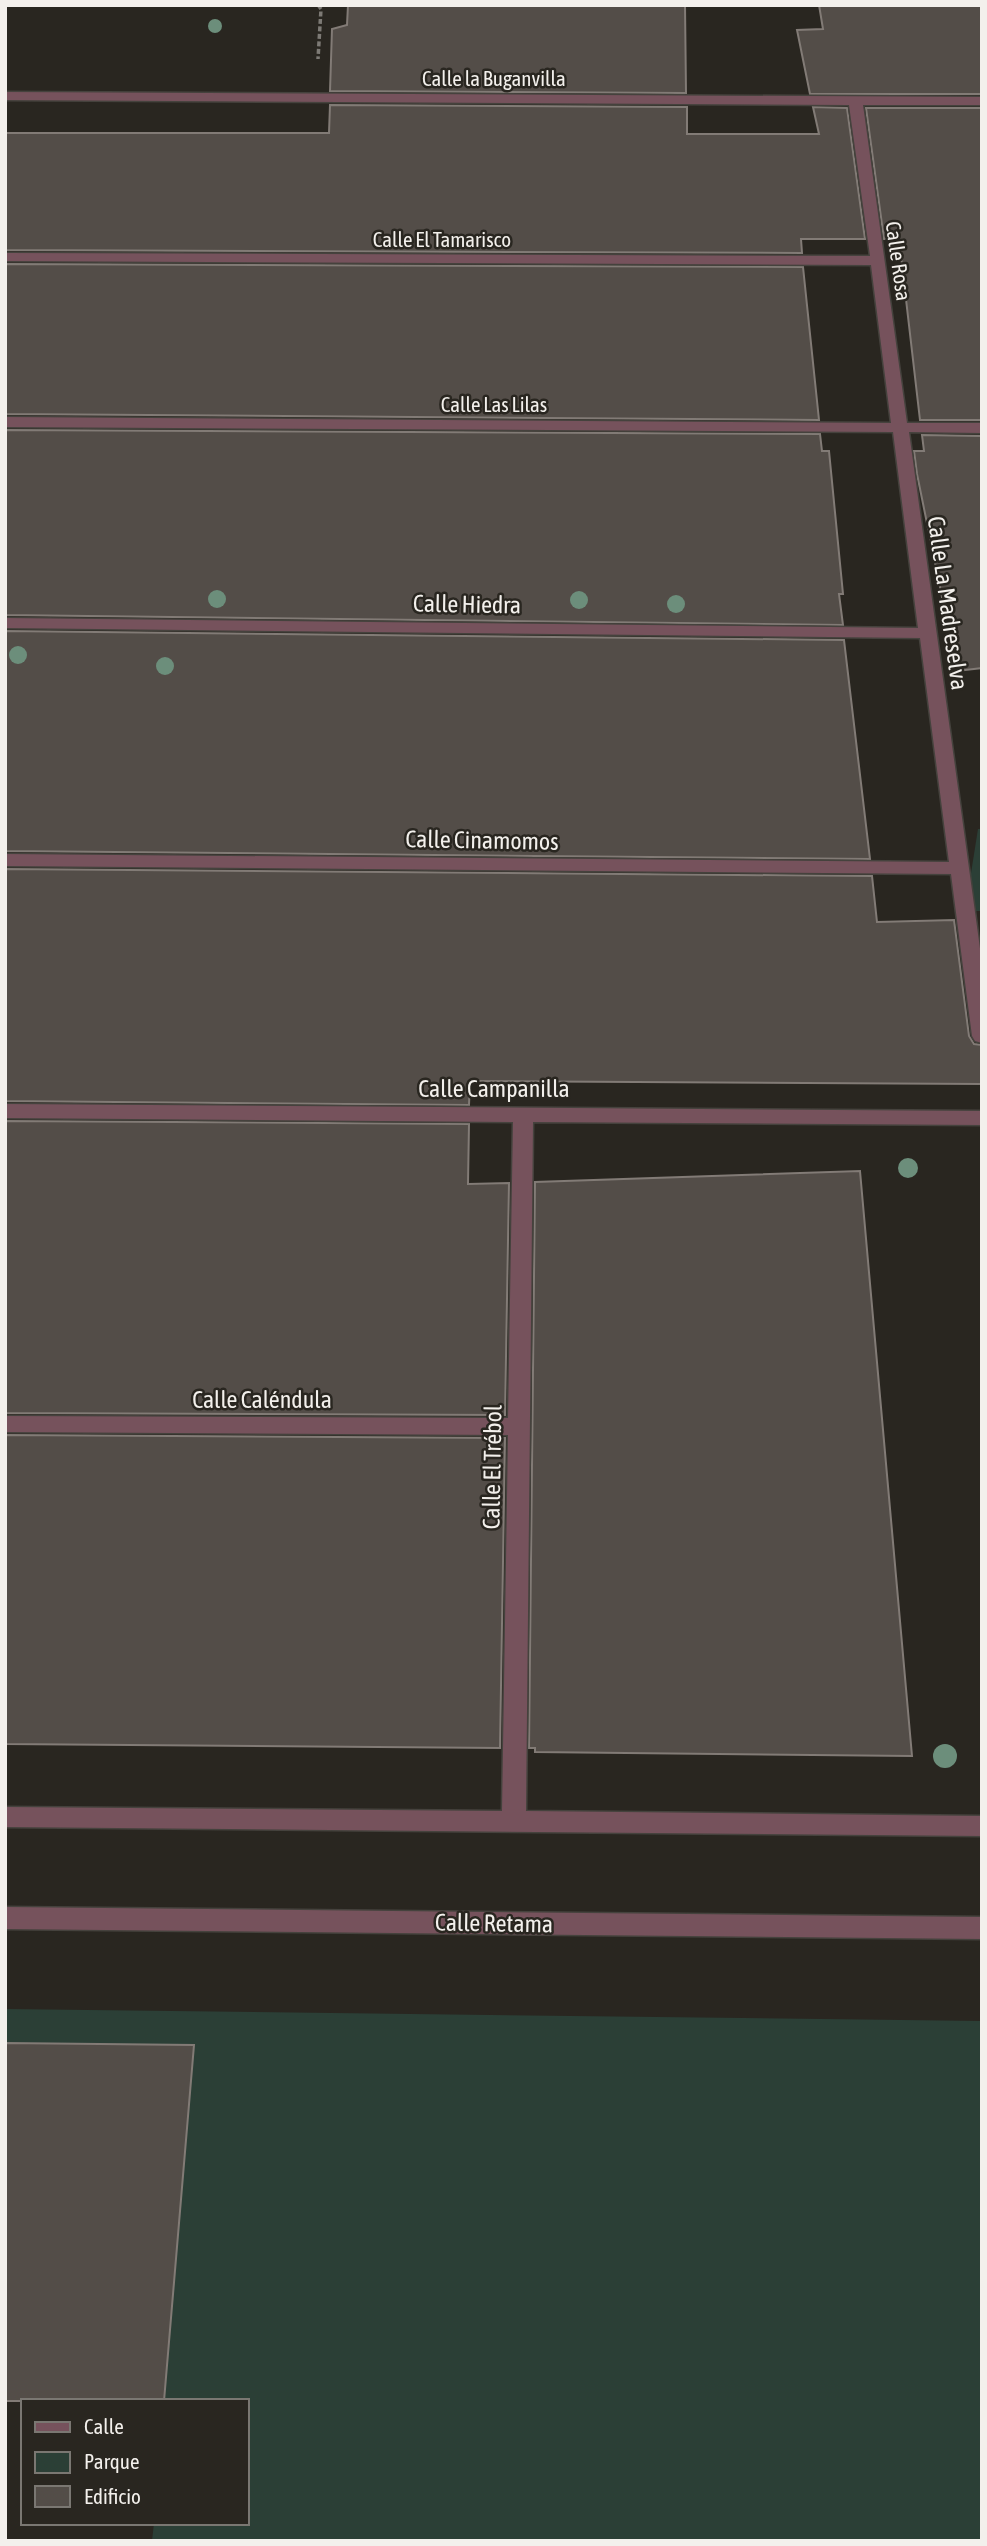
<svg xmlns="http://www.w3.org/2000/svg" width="987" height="2546" viewBox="0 0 987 2546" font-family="'Asap Condensed',sans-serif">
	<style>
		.green { fill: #2b3f36 }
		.building { fill: #534d48; stroke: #827b76; stroke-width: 2 }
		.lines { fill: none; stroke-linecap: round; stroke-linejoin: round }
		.street-casing { stroke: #45423d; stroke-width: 3 }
		.path { stroke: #7d7a75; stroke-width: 3.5; stroke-dasharray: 5 2.5; stroke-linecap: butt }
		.street { fill: #76525c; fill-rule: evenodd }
		.tree { fill: #6c8e7b }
		.labels { text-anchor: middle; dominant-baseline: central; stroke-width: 5; stroke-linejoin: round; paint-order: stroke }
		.far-street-label { font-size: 21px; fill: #f3f0ec; stroke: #292620 }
		.street-label { font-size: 24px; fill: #f3f0ec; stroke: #292620 }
	</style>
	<rect width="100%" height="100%" fill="#292620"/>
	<g class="green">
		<polygon points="978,829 982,829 982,911 965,911"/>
		<polygon points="5,2009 982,2021 982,2541 152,2541 154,2523 247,2523 247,2401 164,2401 194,2045 5,2043"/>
	</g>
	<g class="building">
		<polygon points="348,5 685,5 686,93 330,91 332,29 347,25"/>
		<polygon points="819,5 982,5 982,94 810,94 797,30 823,29"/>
		<polygon points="330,105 687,107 687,134 819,134 813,107 847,108 865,239 801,239 802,253 5,250 5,133 329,133"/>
		<polygon points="866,108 982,108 982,420 920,420 899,239 884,239"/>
		<polygon points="5,264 803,267 819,420 5,414"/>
		<polygon points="5,430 820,434 822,451 829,451 843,594 839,594 843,625 5,615"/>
		<polygon points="922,435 982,436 982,668 957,671 917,474 914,451 924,451"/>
		<polygon points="5,631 844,640 870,859 5,851"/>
		<polygon points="5,869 872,876 877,922 954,920 969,1036 974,1044 982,1045 982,1084 470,1081 469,1105 5,1101"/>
		<polygon points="5,1121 469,1124 468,1184 509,1183 505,1415 5,1413"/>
		<polygon points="860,1171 912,1756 535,1752 535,1748 529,1748 535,1182"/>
		<polygon points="5,1435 505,1438 500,1748 5,1744"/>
		<polygon points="5,2043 194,2045 164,2401 5,2401"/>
	</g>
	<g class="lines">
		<defs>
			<g id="street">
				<polygon points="5,92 982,97 982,105 863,105 907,423 982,423 982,433 909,432 982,963 982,1043 975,1041 972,1036 951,874 5,866 5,854 949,862 920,638 5,628 5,618 918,628 893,432 5,427 5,417 891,423 871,265 5,261 5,253 870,256 849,105 5,100"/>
				<polygon points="5,1104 982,1111 982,1125 533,1122 526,1811 982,1816 982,1836 5,1827 5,1807 502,1811 508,1435 5,1432 5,1416 508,1418 513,1122 5,1118"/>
				<polygon points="5,1907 982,1917 982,1939 5,1929"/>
			</g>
		</defs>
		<use href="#street" class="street-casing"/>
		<polyline class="path" points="318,5 321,9 318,59"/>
		<use href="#street" class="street"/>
	</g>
	<g class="tree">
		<circle cx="215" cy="26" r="7"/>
		<circle cx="217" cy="599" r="9"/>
		<circle cx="579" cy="600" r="9"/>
		<circle cx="676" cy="604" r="9"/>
		<circle cx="18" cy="655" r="9"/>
		<circle cx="165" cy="666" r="9"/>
		<circle cx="908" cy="1168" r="10"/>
		<circle cx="945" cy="1756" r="12"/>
	</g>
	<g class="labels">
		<g class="far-street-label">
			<text x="494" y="78">Calle la Buganvilla</text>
			<text x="442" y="239">Calle El Tamarisco</text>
			<text transform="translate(899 261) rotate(82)">Calle Rosa</text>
			<text x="494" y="404">Calle Las Lilas</text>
		</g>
		<g class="street-label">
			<text transform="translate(948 603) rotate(82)">Calle La Madreselva</text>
			<text transform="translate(467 604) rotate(1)">Calle Hiedra</text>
			<text transform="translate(482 840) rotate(1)">Calle Cinamomos</text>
			<text x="494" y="1088">Calle Campanilla</text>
			<text x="262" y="1399">Calle Caléndula</text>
			<text transform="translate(492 1467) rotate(-89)">Calle El Trébol</text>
			<text transform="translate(494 1923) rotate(1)">Calle Retama</text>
		</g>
	</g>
	<rect width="987" height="2546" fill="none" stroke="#f3f0ec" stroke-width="14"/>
	<rect x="21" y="2399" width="228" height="126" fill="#292620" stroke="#7a7772" stroke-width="2"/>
	<rect x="35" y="2422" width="35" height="10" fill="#76525c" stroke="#7a7772" stroke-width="2"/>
	<text x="84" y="2434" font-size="21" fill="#f3f0ec">Calle</text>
	<rect x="35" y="2452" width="35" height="21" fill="#2b3f36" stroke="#7a7772" stroke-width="2"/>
	<text x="84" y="2469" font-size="21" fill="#f3f0ec">Parque</text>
	<rect x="35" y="2486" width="35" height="21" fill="#534d48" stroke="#7a7772" stroke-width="2"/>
	<text x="84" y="2504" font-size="21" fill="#f3f0ec">Edificio</text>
</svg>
